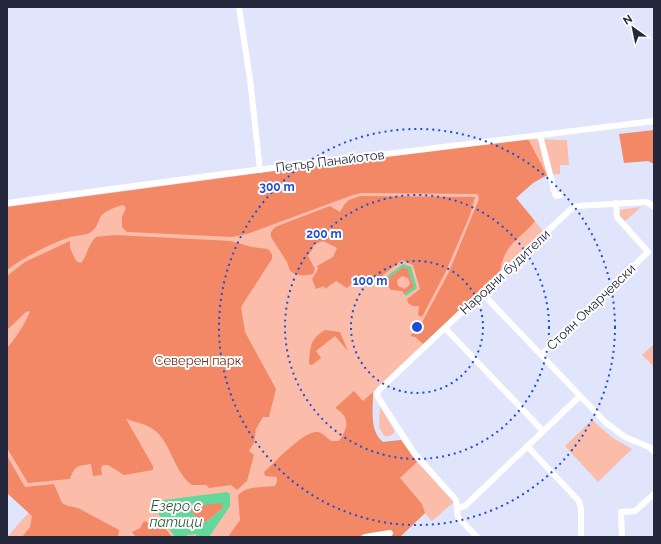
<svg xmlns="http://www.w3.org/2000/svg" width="661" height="544" viewBox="0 0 661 544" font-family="Raleway,sans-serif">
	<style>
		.green { fill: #fbbdaa }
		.forest { fill: #f28866; fill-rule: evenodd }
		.water { fill: #63d89b; fill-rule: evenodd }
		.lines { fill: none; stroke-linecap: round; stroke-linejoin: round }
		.minor { stroke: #fff; stroke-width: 6 }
		.ring { fill: none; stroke: #1d4ed8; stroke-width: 2; stroke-dasharray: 2 4 }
		.labels { text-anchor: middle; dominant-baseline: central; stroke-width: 4; stroke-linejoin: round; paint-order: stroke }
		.street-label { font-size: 13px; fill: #25283d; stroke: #fff }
		.park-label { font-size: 13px; fill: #732f1a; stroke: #fff }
		.water-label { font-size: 14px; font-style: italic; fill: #29583e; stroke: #fff }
		.centre { fill: #1d4ed8; stroke: #fff; stroke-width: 2 }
		.ring-label { font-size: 12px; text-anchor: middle; font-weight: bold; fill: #1d4ed8; stroke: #fff; stroke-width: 4; stroke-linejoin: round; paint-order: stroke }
	</style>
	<rect width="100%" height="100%" fill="#e1e5fc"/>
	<g class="green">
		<path d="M528 139 567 140 569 165H560V174C538 175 531 184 516 198L543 231 373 392C373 409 369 431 383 442L401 440 417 462 454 502 432 521 425 513 400 537H392L391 531 352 537H7L29 512 7 493V207L370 158Z"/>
		<polygon points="641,207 623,223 620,220 618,210"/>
		<polygon points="654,344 654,367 642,355"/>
		<polygon points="380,406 394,430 394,433 390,436 384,436 379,427"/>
		<polygon points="592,420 613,438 632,449 598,482 565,446"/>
	</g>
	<g class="forest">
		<polygon points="654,130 654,164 648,161 624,163 619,134"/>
		<path d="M528 139 547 175 533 183 516 198 535 221C518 242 505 242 500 271L423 344 415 337 410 336 419 328 449 272 479 199 478 195 476 194 361 193 350 196 247 234 232 237 127 232 122 227V217L126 208 123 205C116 207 106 210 101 216 98 221 97 228 91 232 85 236 77 235 70 237 48 245 26 256 7 270V207L370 158Z"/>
		<path d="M361 196 475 197 470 215 446 271 422 317 418 315 419 306H413L408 303 407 299 420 289 413 265 402 260 377 280 358 278 347 288 336 281 325 289 324 286 316 289 312 279 318 269 317 266 333 257 337 248 323 241 315 244 308 256 315 269 313 274C304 276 298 276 290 271L287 262 271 237V232L275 227 330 206 340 212C347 200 347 200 361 196Z"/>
		<path d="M115 235 231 241 252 247 268 249 272 254V259L241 307 245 332 276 389 269 417H263L256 429 254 443 249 451 254 455 247 481 237 490 231 485 209 488 206 485H192C173 471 172 443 153 429 146 424 135 422 126 419L153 466V470L124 475 108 465H103L101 468 102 475 93 476 91 464C77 466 75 465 70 479L28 483 7 448V348C14 341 27 321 30 311L26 312 7 330V276L25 262 70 241V248L76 261 81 263C87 257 87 246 96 237Z"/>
		<path d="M403 267 408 269 414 287 404 294 402 291 391 290 384 281ZM402 276 408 278 410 284 405 289 398 286 397 280Z"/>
		<path d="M325 330 340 332 348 351 335 336 316 351 321 358 312 365 309 364C310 347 310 339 325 330Z"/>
		<path d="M354 391 363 401 373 392C373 409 369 431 383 442L401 440 417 462 400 478 422 504 425 513 400 537H392L391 531 352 537H228L240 520 238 495C249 485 260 488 275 486L277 482V477L265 476 264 472C274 463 304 430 318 432 323 433 327 438 331 441H339C348 428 351 417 335 408Z"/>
		<polygon points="7,456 25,487 54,484 62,503 68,506 78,508 119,530 118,537 22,537 30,527 32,516 7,493"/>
		<polygon points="220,502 223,504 223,508 206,522 198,519 190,510 193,506"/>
		<polygon points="144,521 162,528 164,527 172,537 136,537 132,532 140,528"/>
	</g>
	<g class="water">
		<polygon points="403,264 411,267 417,288 406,296 404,294 414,287 408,269 403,267 384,281 383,279"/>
		<path d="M227 492 230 494V506L209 537H197L196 534 187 535V537H175L158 513 161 502 164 500ZM221 503 223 508 206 522 198 519 190 510 193 506Z"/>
	</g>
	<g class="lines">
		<g class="minor">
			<polyline points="239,7 250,79 260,170"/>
			<polyline points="540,135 555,194 556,196 561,195"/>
			<polyline points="7,203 223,174 654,121"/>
			<polyline points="482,293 605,422 625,437 649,447 654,452"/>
			<polyline points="445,328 543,431"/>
			<polyline points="541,355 648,252 617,217 616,203"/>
			<polyline points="527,446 579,501 581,509 581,537"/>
			<polyline points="457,508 465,506 580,396"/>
			<polyline points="365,537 390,533"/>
			<polyline points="477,537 458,517 456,500 414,453 379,399 377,394 379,390 572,208 576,206 647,202 654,207"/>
			<polyline points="622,537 621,512 635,511 654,494"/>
		</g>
	</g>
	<g class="ring">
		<circle cx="417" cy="327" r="66"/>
		<circle cx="417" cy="327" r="132"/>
		<circle cx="417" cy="327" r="198"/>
	</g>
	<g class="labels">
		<g class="street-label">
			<text transform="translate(330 161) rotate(-7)">Петър Панайотов</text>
			<text transform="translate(505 272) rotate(-43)">Народни будители</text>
			<text transform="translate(591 307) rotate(-44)">Стоян Омарчевски</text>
		</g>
		<g class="park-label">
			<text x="198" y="360">Северен парк</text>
		</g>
		<g class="water-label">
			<text x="176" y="506">Езеро с<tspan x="176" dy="16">патици</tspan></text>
		</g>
	</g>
	<circle cx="417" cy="327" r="6" class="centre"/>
	<g class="ring-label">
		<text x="277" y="191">300 m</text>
		<text x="324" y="238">200 m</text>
		<text x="370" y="285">100 m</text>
	</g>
	<rect width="661" height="544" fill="none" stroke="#25283d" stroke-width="16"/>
	<g transform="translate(633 28) rotate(327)" stroke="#ffffff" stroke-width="3" paint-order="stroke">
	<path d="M0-3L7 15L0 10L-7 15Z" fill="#25283d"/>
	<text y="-6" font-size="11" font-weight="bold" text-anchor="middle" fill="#25283d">N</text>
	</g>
</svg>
